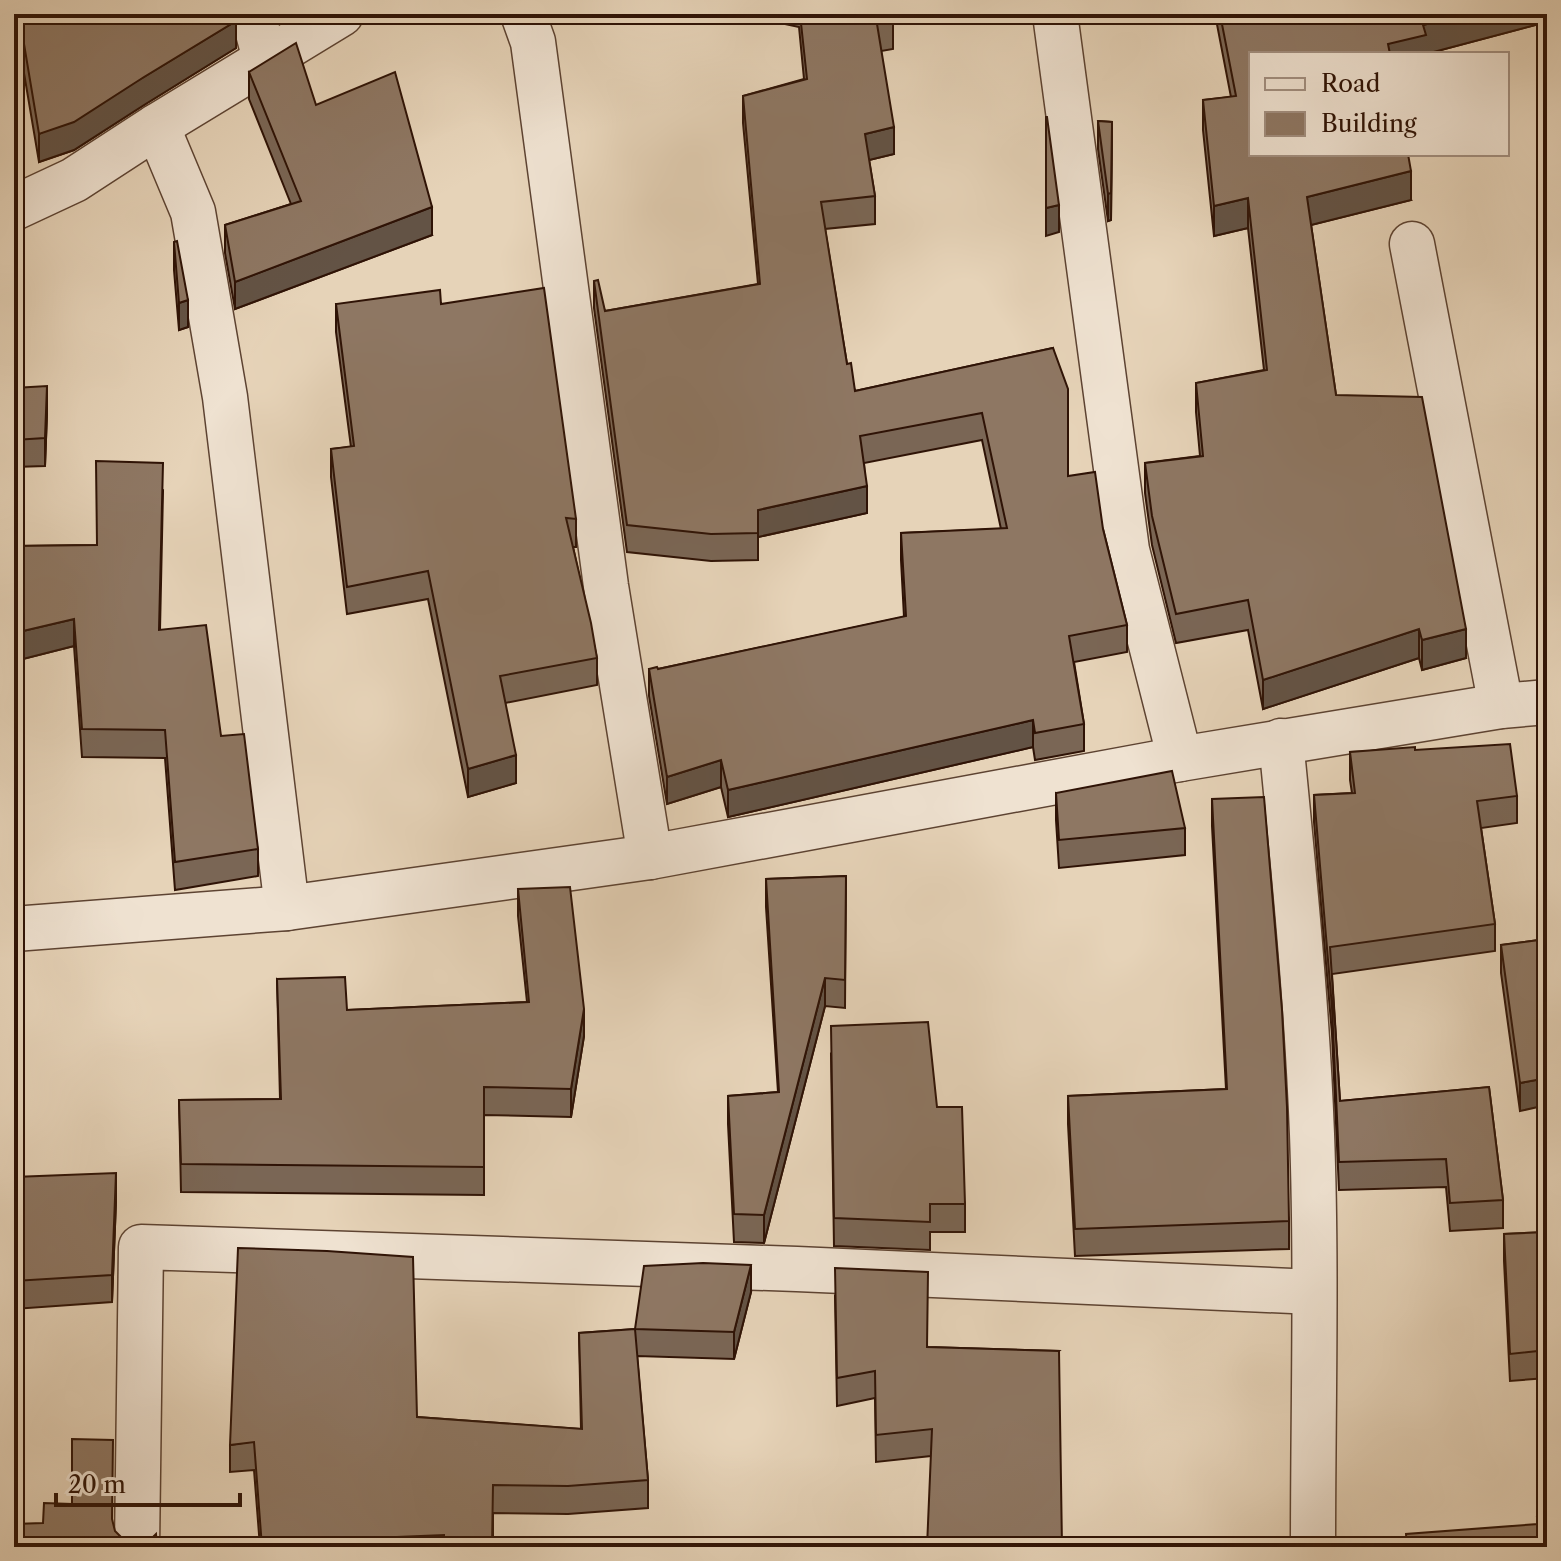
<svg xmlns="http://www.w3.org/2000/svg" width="1561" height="1561" viewBox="0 0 1561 1561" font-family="'Libre Caslon Text',serif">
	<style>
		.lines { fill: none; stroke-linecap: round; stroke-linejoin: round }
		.minor-casing { stroke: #5d4332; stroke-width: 47 }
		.minor { stroke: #efe2d1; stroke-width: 44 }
		.wall { fill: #7a6655; stroke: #2f1306; stroke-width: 2 }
		.shaded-wall { fill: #635345; stroke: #2f1306; stroke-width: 2 }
		.building { fill: #8e7763; stroke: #2f1306; stroke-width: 2 }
	</style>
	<rect width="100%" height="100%" fill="#e6d3b8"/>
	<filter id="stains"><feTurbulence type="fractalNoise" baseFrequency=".0025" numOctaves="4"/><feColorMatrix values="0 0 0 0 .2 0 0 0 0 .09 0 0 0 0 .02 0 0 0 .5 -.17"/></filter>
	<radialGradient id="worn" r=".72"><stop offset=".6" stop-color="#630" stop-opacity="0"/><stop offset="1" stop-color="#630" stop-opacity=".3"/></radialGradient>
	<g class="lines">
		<defs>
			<g id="minor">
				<polyline points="253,14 265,59"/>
				<polyline points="523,14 533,42 606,586 650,857"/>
				<polyline points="1055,14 1127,550 1180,759"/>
				<polyline points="157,126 193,212 225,397 287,908"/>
				<polyline points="14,208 74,180 157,126 341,14"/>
				<polyline points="1412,244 1501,706"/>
				<path d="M1281 741C1294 872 1307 1003 1312 1134 1317 1272 1313 1410 1313 1547"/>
				<polyline points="14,929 287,908 650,857 1180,759 1501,706 1547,702"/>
				<polyline points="137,1547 141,1247 797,1269 1314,1292"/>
			</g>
		</defs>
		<use href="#minor" class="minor-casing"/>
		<use href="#minor" class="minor"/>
	</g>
	<g class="wall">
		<polygon points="14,14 234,14 236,48 144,105 74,150 39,162"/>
		<polygon points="766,14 965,14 893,22 893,49 881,51 894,154 869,160 875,196 875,224 825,229 847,364 855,391 1053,348 1068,476 1103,529 1127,625 1127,652 1074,662 1084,724 1084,751 1035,760 1033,747 728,817 721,787 667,804 649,696 649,669 658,669 904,617 901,560 901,533 1001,529 982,440 864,463 867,513 758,537 758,560 711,561 627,552 594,308 594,281 605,311 758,284 743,123 743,96 804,79 799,27 766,20"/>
		<polygon points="1215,14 1547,14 1547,22 1426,54 1251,54 1411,200 1311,225 1336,395 1466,658 1422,670 1419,658 1263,709 1248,630 1176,643 1152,545 1145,493 1145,463 1200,456 1196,412 1196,383 1264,370 1248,228 1214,236 1203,130 1203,100 1231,97"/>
		<polygon points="249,72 316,105 432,235 235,309 225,253 225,225 291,204 249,99"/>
		<polygon points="1098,121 1112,122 1111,220 1108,221 1098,149"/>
		<polygon points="174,242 188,327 179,330 174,270"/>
		<polygon points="336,304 441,304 576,519 576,547 573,547 597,658 597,685 505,703 516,783 468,797 428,599 347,614 331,477 331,449 351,447 336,332"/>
		<polygon points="14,388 47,413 45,466 14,467"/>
		<polygon points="163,491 160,630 221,736 258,849 258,876 175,890 165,758 82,757 74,646 23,659 23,636 14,637 14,546 97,545"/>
		<polygon points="14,738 21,800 21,827 14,828"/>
		<polygon points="1415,750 1517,796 1517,823 1481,828 1495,924 1495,951 1332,974 1340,1101 1489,1087 1503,1200 1503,1228 1450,1231 1446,1187 1339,1190 1332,1034 1314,822 1314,795 1352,793 1350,780 1350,752"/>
		<polygon points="1056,793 1185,828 1185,855 1059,868 1056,820"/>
		<polygon points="1212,799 1289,1221 1289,1249 1075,1256 1068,1124 1068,1096 1226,1089 1212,826"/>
		<polygon points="846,876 845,1008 825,1006 764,1243 734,1242 728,1124 728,1096 778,1092 766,907 766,879"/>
		<polygon points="518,889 584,1036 571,1117 484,1115 484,1195 181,1192 179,1100 280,1099 277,979 347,1010 527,1002 518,916"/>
		<polygon points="1547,939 1520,1111 1501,973 1501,945"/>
		<polygon points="831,1054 937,1107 965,1204 965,1232 930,1232 930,1250 834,1246"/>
		<polygon points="14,1177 116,1201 112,1302 14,1309"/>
		<polygon points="1547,1232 1547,1378 1510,1381 1504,1261 1504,1234"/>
		<polygon points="751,1292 734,1359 637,1356 648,1480 648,1508 568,1514 493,1513 493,1547 260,1547 254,1470 230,1472 230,1445 417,1417 581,1429 579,1333 635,1329"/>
		<polygon points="835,1296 928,1347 1059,1351 931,1456 876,1462 875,1398 837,1406"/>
	</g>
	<g class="shaded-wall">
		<polygon points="281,14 293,14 281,21"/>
		<polygon points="1466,14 1547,14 1547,22 1426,54 1388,54 1388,44 1423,25"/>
		<polygon points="236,21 236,48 144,105 74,150 39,162 39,134 144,77"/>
		<polygon points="1112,122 1111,220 1108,221 1108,194"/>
		<polygon points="894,127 894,154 865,161 865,134"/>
		<polygon points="1411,171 1411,200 1307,226 1307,197"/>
		<polygon points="1248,198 1248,228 1214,236 1214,206"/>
		<polygon points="1059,205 1059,232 1046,236 1046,208"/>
		<polygon points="432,207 432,235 235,309 235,282"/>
		<polygon points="188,300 188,327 179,330 179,303"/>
		<polygon points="47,386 47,413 45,466 45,438"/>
		<polygon points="867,486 867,513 758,537 758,510"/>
		<polygon points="74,619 74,646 23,659 23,631"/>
		<polygon points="1419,629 1419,658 1263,709 1263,680"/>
		<polygon points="1466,629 1466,658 1422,670 1422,640"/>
		<polygon points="1033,720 1033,747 728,817 728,790"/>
		<polygon points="516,755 516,783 468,797 468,769"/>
		<polygon points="721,760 721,787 667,804 667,777"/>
		<polygon points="825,978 825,1006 764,1243 764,1215"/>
		<polygon points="584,1009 584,1036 571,1117 571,1089"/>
		<polygon points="1547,1078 1547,1105 1520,1111 1520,1083"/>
		<polygon points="116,1173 116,1201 112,1302 112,1275"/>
		<polygon points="751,1265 751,1292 734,1359 734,1332"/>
	</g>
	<g class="building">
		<polygon points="19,14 234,14 236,21 144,77 74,122 39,134"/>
		<polygon points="800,14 892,14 893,22 877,24 894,127 865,134 875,196 821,202 847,364 851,363 855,391 1053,348 1068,389 1068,476 1095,472 1103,529 1127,625 1069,636 1084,724 1035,733 1033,720 728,790 721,760 667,777 649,669 657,667 658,669 906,616 901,533 1007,528 982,413 860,436 867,486 758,510 758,533 711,534 627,525 594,281 598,280 605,311 760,284 743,96 807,79"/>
		<polygon points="1220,14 1466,14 1423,25 1426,35 1388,44 1390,54 1251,54 1251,154 1408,154 1411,171 1307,197 1336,395 1422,397 1466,629 1422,640 1419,629 1263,680 1248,600 1176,614 1152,516 1145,463 1203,456 1196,383 1267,370 1248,198 1214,206 1203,100 1236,96"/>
		<polygon points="296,43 316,105 395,72 432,207 235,282 225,225 301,201 249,72"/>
		<polygon points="1046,117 1047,117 1059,205 1046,208"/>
		<polygon points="1098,121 1112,122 1111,193 1108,194"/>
		<polygon points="177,241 188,300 179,303 174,242"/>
		<polygon points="544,288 576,519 566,518 591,623 597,658 500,676 516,755 468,769 428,571 347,587 331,449 354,446 336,304 440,290 441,304"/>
		<polygon points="47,386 45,438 14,440 14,388"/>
		<polygon points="96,461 163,463 159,630 206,625 221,736 244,734 258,849 175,862 165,730 82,729 74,619 23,631 23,609 14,609 14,546 97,545"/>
		<polygon points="14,738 18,738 21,800 14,800"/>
		<polygon points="1510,744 1517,796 1477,801 1495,924 1330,947 1340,1101 1489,1087 1503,1200 1450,1203 1446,1159 1339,1162 1332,1007 1314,795 1355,793 1350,752 1415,747 1415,750"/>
		<polygon points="1172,771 1185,828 1059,840 1056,793"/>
		<polygon points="1264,797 1282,1010 1287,1107 1289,1221 1075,1229 1068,1096 1227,1089 1212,799"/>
		<polygon points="846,876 845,980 825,978 764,1215 734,1214 728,1096 779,1092 766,879"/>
		<polygon points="570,887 584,1009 571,1089 484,1087 484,1167 181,1164 179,1100 281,1099 277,979 345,977 347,1010 529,1002 518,889"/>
		<polygon points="1547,939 1547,1078 1520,1083 1501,945"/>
		<polygon points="928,1022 937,1107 962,1107 965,1204 930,1204 930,1222 834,1218 831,1026"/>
		<polygon points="116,1173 112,1275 14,1281 14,1177"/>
		<polygon points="1547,1232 1547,1350 1510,1354 1504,1234"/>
		<polygon points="238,1248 327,1251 413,1257 417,1417 582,1429 579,1333 635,1329 648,1480 568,1486 493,1485 492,1547 444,1547 444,1535 349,1539 349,1547 262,1547 254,1442 230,1445"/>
		<polygon points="703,1263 751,1265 734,1332 635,1329 644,1266"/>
		<polygon points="835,1268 928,1272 927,1347 1059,1351 1062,1547 927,1547 932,1429 876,1435 875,1371 837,1378"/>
		<polygon points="72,1439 113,1440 112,1519 115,1531 124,1540 137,1544 148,1542 156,1534 157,1547 14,1547 14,1524 43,1523 44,1503 72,1504"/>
		<polygon points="1547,1516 1547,1547 1407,1547 1406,1534 1538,1524 1537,1517"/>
	</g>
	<rect width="1561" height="1561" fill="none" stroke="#e6d3b8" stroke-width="48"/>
	<rect x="16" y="16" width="1529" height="1529" fill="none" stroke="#2f1306" stroke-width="4"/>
	<rect x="24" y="24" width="1513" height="1513" fill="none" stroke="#2f1306" stroke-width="2"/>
	<rect x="1249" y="52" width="260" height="104" fill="#efe2d1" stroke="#a28f80" stroke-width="2"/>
	<rect x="1265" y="78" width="40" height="12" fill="#efe2d1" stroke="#a28f80" stroke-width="2"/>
	<text x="1321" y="92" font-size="24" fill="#2f1306">Road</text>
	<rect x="1265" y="112" width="40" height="24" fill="#8e7763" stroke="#a28f80" stroke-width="2"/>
	<text x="1321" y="132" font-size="24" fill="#2f1306">Building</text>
	<path d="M56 1493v12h184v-12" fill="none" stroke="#2f1306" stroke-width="4"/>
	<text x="68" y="1493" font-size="24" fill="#2f1306" stroke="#efe2d1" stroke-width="6" paint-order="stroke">20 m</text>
	<rect width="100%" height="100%" filter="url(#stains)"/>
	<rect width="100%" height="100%" fill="url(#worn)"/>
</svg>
